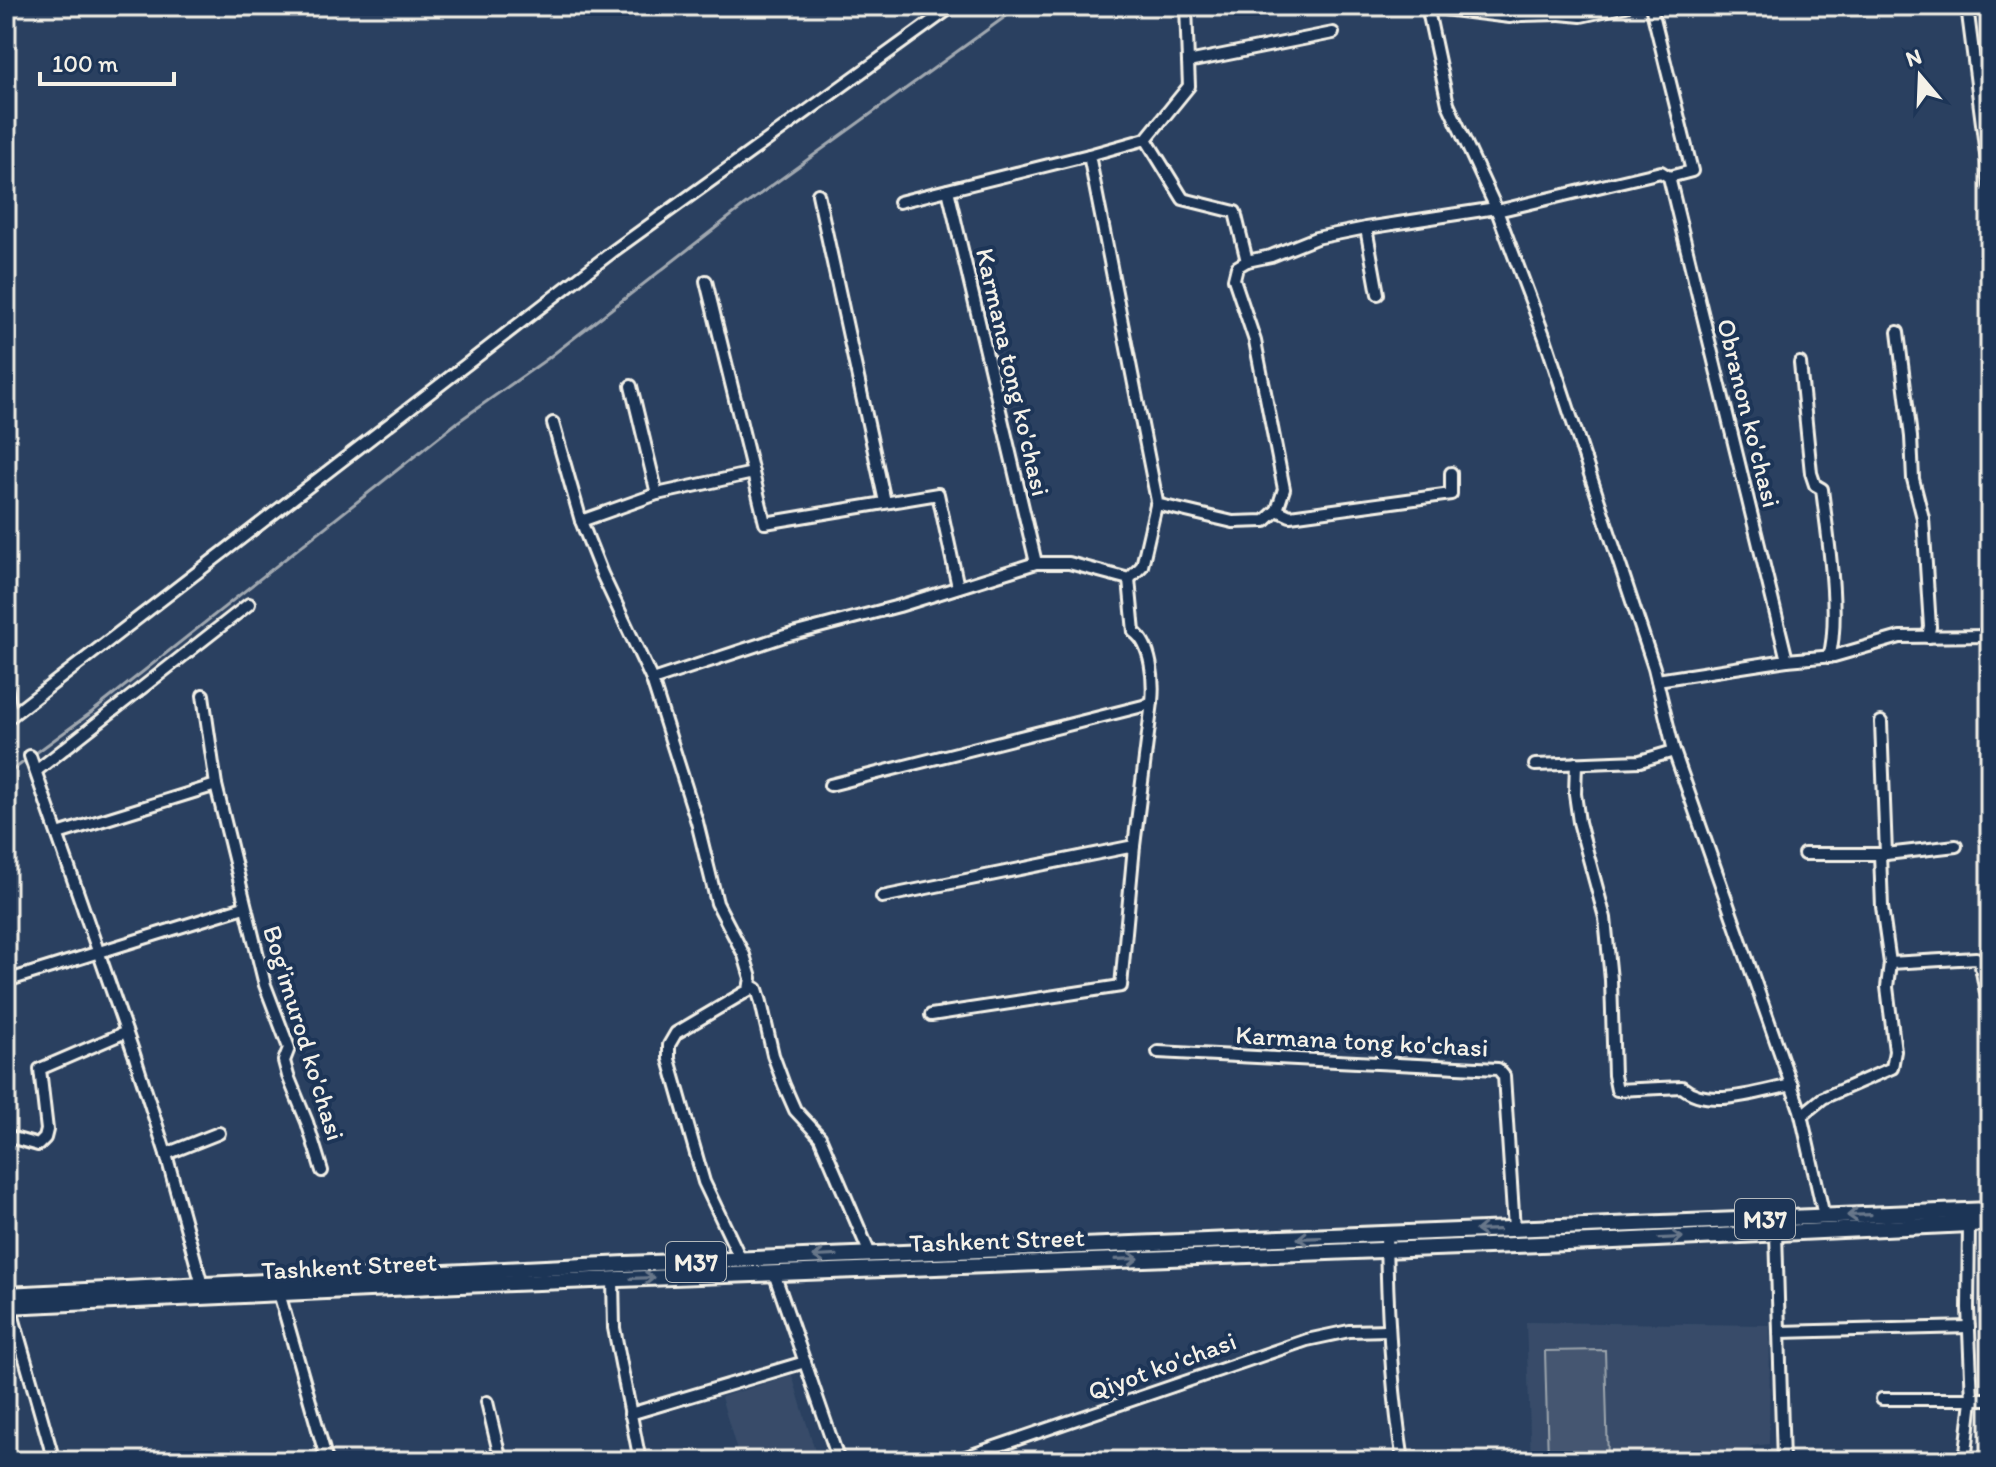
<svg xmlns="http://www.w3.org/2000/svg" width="1996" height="1467" viewBox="0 0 1996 1467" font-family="Itim,sans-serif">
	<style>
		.built { fill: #374c69 }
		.green { fill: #445771; stroke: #9ca4ac; stroke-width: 2 }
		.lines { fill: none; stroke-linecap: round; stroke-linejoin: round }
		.stream { stroke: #a1a8b0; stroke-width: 3 }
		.minor-casing { stroke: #f4f1e8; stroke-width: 16 }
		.highway-casing { stroke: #f4f1e8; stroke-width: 20 }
		.minor { stroke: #1d3557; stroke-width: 10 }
		.highway { stroke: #1d3557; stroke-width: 14 }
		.oneway { stroke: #68778a }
		.labels { text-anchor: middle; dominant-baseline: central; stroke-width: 8; stroke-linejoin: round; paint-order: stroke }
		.shield { fill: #1d3557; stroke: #b4b9bc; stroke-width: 2 }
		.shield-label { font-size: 24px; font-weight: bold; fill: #f4f1e8 }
		.street-label { font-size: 26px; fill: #f4f1e8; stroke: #1d3557 }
	</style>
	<rect width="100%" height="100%" fill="#2a4060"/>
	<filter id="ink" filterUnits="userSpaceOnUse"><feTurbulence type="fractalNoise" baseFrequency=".0125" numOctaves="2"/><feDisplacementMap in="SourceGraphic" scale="16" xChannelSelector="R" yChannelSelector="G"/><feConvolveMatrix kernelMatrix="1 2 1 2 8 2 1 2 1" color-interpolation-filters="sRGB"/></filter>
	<g filter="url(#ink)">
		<g class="built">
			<polygon points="1526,1322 1770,1325 1769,1444 1752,1446 1739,1458 1721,1461 1531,1461"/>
			<polygon points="792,1375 818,1461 740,1461 721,1397"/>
		</g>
		<polygon class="green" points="1605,1350 1608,1461 1548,1461 1545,1351"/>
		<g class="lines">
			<polyline class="stream" points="6,775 92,712 459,421 547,359 745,205 1020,6"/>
			<defs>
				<g id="minor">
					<polyline points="1186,6 1188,62"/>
					<polyline points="1427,6 1448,104 1496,208 1545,338 1654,668 1674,751 1800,1110 1824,1216"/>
					<polyline points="1651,6 1692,171 1669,177 1787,660 1657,680"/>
					<polyline points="1967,6 1990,186"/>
					<polyline points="1427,7 1510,17 1521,15 1560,14 1558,6"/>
					<polyline points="1560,14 1581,16 1626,6"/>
					<polyline points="1146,139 1189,86 1188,62 1333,33"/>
					<polyline points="948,190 1036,563"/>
					<polyline points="818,194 885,502"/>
					<polyline points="899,202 1089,155"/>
					<polyline points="1497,211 1661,172 1669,177"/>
					<polyline points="1366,228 1378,294"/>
					<polyline points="706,281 753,473"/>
					<polyline points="1898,332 1911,437 1913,479 1923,518 1930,627 1928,637"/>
					<path d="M1800 363 1811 473 1815 485 1822 489C1827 532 1841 617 1829 657"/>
					<polyline points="631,386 657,494"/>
					<polyline points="553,423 581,521 602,574 652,680"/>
					<polyline points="1156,504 1233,522 1265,521 1277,510 1284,489 1255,341 1234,279 1237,267 1247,261"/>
					<polyline points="1277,510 1290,516 1451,494 1451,473"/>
					<polyline points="581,521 657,494 753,473 765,523 938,494 958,587"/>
					<polyline points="1129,579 1142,566 1157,501 1089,155 1146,139 1183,199 1235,212 1247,261 1271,256 1316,238 1366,228 1496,208"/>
					<polyline points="1787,660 1834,656 1900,637 1990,636"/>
					<polyline points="6,686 12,715"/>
					<polyline points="203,695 216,785"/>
					<polyline points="6,720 612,252 953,6"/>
					<polyline points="30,756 134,1054 166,1154 202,1285"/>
					<path d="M1576 763 1575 794 1579 822 1605 918 1611 980 1614 1075 1617 1090 1682 1087C1709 1110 1760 1091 1792 1085"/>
					<polyline points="1535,765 1640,761 1674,751"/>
					<polyline points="36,771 249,604"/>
					<path d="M830 785 1143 706 1152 702C1154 681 1152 645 1134 632L1129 579"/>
					<polyline points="58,834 216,785 265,985 289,1048 284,1061 288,1076 307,1122 322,1171"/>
					<polyline points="1880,854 1886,854 1881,722"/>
					<polyline points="1886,854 1956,846"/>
					<polyline points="882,897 1134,846"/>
					<polyline points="1890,963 1976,958 1980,961 1990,1014"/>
					<polyline points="6,981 244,907"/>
					<polyline points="750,985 757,989 761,1002 773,1055 784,1085 795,1110 820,1137 870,1254"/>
					<polyline points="931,1015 1121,986 1134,846 1152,702"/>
					<polyline points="1158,1052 1498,1069 1504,1076 1514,1229"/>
					<polyline points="1802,1115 1823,1098 1892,1068 1895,1051 1887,987 1890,963 1882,907 1880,854 1804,854"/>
					<polyline points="6,1136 38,1145 45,1138 47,1130 40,1069 126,1032"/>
					<polyline points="166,1154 219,1133"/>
					<polyline points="1776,1233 1783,1461"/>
					<path d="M1386 1234C1387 1310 1391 1386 1403 1461"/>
					<polyline points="741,1260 704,1182 669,1059 669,1045 676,1033 749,990 751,978 744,955 717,903 697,822 652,680 785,636 899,606 1036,563 1069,563 1129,579"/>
					<polyline points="774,1273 839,1461"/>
					<polyline points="613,1279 614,1328 640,1461"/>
					<polyline points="279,1293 327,1461"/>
					<polyline points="10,1306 54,1461"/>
					<polyline points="1780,1332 1969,1327"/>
					<polyline points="1882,1399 1990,1399"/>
					<polyline points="487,1402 501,1461"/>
					<polyline points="630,1414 805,1362"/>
					<polyline points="954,1461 1307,1340 1349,1331 1389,1330"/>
					<polyline points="1965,1461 1972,1400 1968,1308 1969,1224"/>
				</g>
				<g id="highway">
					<polyline points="6,1295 626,1264 1990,1210"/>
					<polyline points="6,1306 434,1286 1593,1242 1990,1223"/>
				</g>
			</defs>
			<use href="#minor" class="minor-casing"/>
			<use href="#highway" class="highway-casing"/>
			<use href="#minor" class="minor"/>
			<use href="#highway" class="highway"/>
		</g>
		<defs><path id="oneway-shaft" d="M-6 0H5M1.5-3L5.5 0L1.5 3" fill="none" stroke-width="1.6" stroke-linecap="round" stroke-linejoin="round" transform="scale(2)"/></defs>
		<g class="oneway">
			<use href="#oneway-shaft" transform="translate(1859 1215) rotate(178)"/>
			<use href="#oneway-shaft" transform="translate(1487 1230) rotate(178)"/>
			<use href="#oneway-shaft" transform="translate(1309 1238) rotate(178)"/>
			<use href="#oneway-shaft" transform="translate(1671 1238) rotate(-3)"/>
			<use href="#oneway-shaft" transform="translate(825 1256) rotate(177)"/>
			<use href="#oneway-shaft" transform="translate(1127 1259) rotate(-2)"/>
			<use href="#oneway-shaft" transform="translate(643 1278) rotate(-2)"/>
		</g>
	</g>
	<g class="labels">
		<g class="shield">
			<rect x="1735" y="1199" width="60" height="40" rx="6"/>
			<rect x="666" y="1242" width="60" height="40" rx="6"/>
		</g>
		<g class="shield-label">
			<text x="1765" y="1219">M37</text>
			<text x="696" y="1262">M37</text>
		</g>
		<g class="street-label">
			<text transform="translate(1013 372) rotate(77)">Karmana tong ko'chasi</text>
			<text transform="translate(1749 413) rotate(76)">Obranon ko'chasi</text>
			<text transform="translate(304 1033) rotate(73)">Bog'imurod ko'chasi</text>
			<text transform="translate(1362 1041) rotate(3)">Karmana tong ko'chasi</text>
			<text transform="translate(997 1240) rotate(-2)">Tashkent Street</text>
			<text transform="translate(349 1266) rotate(-3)">Tashkent Street</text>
			<text transform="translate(1162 1366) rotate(-20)">Qiyot ko'chasi</text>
		</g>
	</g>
	<rect width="1996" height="1467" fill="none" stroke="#1d3557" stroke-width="32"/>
	<rect x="16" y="16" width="1964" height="1435" fill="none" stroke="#f4f1e8" stroke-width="3" filter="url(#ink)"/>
	<g transform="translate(1920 76) rotate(341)" stroke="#1d3557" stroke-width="6" paint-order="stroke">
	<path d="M0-6L14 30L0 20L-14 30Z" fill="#f4f1e8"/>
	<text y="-12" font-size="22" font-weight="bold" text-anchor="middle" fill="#f4f1e8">N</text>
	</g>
	<path d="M40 72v12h134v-12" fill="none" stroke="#f4f1e8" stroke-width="4"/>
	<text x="52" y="72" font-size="24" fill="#f4f1e8" stroke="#1d3557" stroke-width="6" paint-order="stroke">100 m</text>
</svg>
